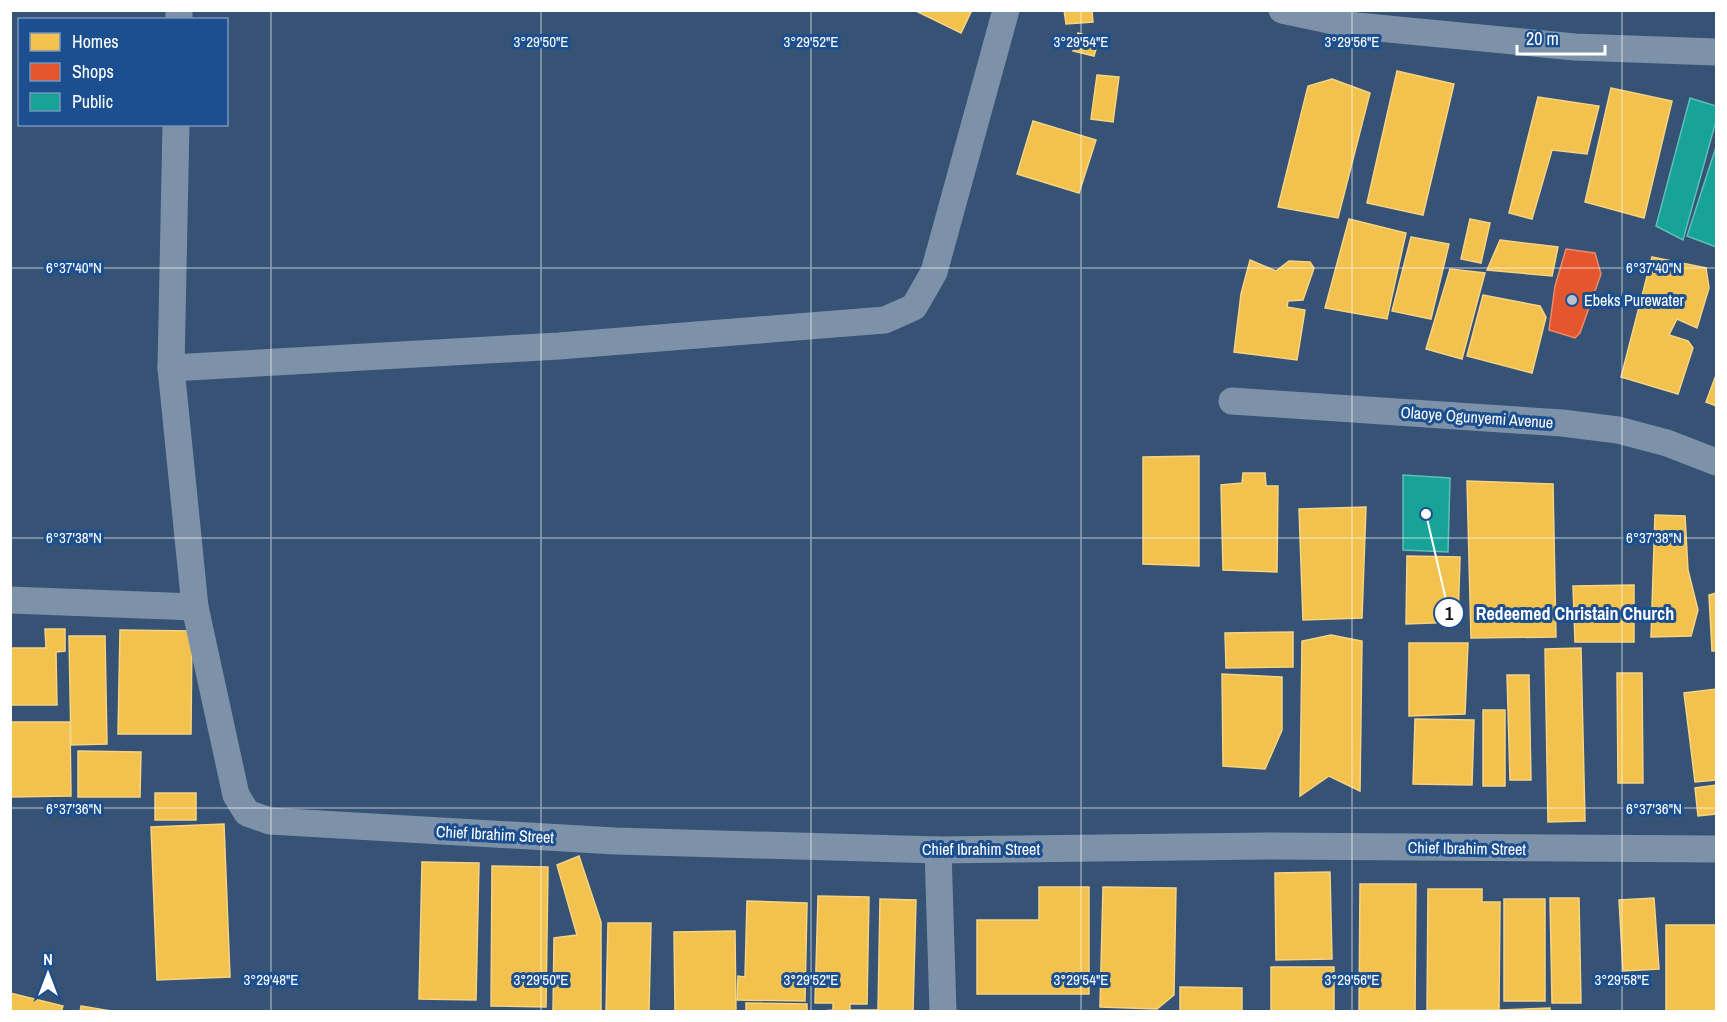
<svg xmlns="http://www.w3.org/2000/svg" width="1727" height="1022" viewBox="0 0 1727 1022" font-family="'Archivo Narrow',sans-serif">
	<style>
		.homes { fill: #f2c14e; stroke: #f6d483; stroke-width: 1.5 }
		.shops { fill: #e4572e; stroke: #ec896d; stroke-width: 1.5 }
		.public { fill: #17a398; stroke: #5dbfb7; stroke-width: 1.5 }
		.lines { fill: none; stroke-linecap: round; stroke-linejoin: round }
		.minor { stroke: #7d92a8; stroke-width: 27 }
		.ticks { fill: none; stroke: #fff; stroke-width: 1.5; stroke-opacity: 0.45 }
		.poi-dot { fill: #b9c2ce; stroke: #1b4f8f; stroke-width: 2 }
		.labels { text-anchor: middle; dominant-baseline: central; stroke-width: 6; stroke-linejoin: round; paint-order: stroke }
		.poi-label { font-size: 16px; fill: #fff; stroke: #1b4f8f; text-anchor: start }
		.street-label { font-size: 16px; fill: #fff; stroke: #1b4f8f }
		.ticks-label { font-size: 15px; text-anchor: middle; fill: #fff; stroke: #1b4f8f; stroke-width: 6; stroke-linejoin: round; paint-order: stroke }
		.leader { fill: none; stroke: #fff; stroke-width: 2 }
		.callout-dot { fill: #fff; stroke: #1b4f8f; stroke-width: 2 }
		.mark-label { font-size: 18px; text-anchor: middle; font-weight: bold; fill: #111 }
		.callout-label { font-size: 18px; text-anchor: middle; font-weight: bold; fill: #fff; stroke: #1b4f8f; stroke-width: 6; stroke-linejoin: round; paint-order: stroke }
	</style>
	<rect width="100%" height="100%" fill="#365274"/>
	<g class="homes">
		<polygon points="914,10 972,10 961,33"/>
		<polygon points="1064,10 1092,10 1093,22 1066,24"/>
		<polygon points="1078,33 1099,39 1094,56 1073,51"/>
		<polygon points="1397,71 1454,84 1423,215 1367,203"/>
		<polygon points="1097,75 1119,77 1113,122 1091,119"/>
		<polygon points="1332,79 1370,93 1338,218 1278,207 1308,86"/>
		<polygon points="1611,88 1672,101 1644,218 1585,202"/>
		<polygon points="1538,97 1599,106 1587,154 1552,150 1532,219 1509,213"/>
		<polygon points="1033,121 1096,140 1079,193 1017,174"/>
		<polygon points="1349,219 1406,233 1387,319 1325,308"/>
		<polygon points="1470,219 1490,223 1481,263 1461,259"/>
		<polygon points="1411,237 1449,244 1431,319 1392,311"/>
		<polygon points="1500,240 1558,247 1552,276 1487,270"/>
		<polygon points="1652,257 1706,268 1709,288 1697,328 1677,319 1669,335 1688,341 1693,348 1678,394 1621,377"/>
		<polygon points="1250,260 1276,271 1289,261 1310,262 1314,268 1303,300 1288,301 1287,307 1305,310 1297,360 1234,352 1241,294"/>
		<polygon points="1450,269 1485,273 1462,359 1426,349"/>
		<polygon points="1483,295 1540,306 1546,317 1532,373 1467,356"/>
		<polygon points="1716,375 1716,406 1706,402"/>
		<polygon points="1199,456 1199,566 1143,564 1143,457"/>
		<polygon points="1243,473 1265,473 1266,486 1278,486 1277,572 1223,570 1221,485 1242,483"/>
		<polygon points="1467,481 1553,484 1556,637 1471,638"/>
		<polygon points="1366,507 1362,618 1303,620 1299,509"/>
		<polygon points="1655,515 1685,516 1688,570 1698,610 1691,636 1651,637"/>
		<polygon points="1407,556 1460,557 1458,622 1406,624"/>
		<polygon points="1634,585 1634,642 1575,642 1573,586"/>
		<polygon points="1716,593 1716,651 1712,651 1709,595"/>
		<polygon points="45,629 65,629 65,651 56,652 57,705 10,705 10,648 46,648"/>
		<polygon points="120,630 192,631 191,734 118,734"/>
		<polygon points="1293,632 1293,667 1226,668 1225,633"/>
		<polygon points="1331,635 1362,641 1360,791 1329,776 1300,796 1302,641"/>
		<polygon points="69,636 105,636 107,744 71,745"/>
		<polygon points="1409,643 1468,643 1465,714 1409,716"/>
		<polygon points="1581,648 1585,821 1548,822 1545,649"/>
		<polygon points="1617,673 1642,673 1643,783 1618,783"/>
		<polygon points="1222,674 1282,677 1282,730 1265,769 1223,766"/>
		<polygon points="1507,675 1529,675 1531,780 1510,780"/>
		<polygon points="1716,689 1716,780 1695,782 1684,693"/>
		<rect x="1483" y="710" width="22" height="76"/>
		<polygon points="1415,719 1474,720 1472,785 1413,784"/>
		<polygon points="10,722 70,722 71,796 10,797"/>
		<polygon points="78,751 141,752 140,797 78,797"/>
		<polygon points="1716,785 1716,814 1698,816 1695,788"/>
		<rect x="155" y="793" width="41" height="27"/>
		<polygon points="224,824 230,977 157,980 151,827"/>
		<polygon points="579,856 601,922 601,1012 553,1012 554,938 577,935 557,865"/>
		<polygon points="422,862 479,863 476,1000 419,999"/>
		<polygon points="492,866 548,867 546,1007 491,1006"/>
		<polygon points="1330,872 1332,959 1276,960 1275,873"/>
		<polygon points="1360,884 1416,884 1415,1012 1359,1012"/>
		<polygon points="1039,887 1089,887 1089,994 977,994 977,920 1039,920"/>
		<polygon points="1103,887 1176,888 1174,995 1157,1009 1100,1007"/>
		<polygon points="1428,889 1482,889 1482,902 1500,902 1499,1010 1427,1010"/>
		<polygon points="818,896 869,897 867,1004 850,1004 850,1010 878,1010 880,899 916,900 913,1012 815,1012 833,1010 833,1003 815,1003"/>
		<polygon points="1550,898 1579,898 1581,1003 1552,1003"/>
		<polygon points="1654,898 1659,969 1623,971 1619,900"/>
		<rect x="1504" y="899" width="41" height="102"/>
		<polygon points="747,901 807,903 805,1001 737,1000 738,976 745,977"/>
		<polygon points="608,923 651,923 649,1012 606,1012"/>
		<rect x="1666" y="925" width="50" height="87"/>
		<polygon points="735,931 736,1012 675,1012 674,932"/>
		<rect x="1271" y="967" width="63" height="45"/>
		<polygon points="1180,987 1242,988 1242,1012 1180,1012"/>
		<polygon points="10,993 63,1006 61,1012 10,1012"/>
		<polygon points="746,1003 807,1004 807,1012 746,1012"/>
		<polygon points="81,1006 117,1012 80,1012"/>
		<polygon points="1550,1008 1550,1012 1500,1012 1500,1010"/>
	</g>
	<polygon class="shops" points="1566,249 1595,253 1601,274 1580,333 1575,338 1549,330 1555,286"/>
	<g class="public">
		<polygon points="1690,98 1716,106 1716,121 1683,240 1656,226"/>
		<polygon points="1716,147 1716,247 1687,236"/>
		<polygon points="1403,475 1450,478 1448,552 1403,550"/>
	</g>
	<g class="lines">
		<g class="minor">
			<polyline points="1282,10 1357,26 1575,47 1716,52"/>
			<polyline points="179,20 179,10"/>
			<polyline points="176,124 171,368 195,607 236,795 247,813 270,821 615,841 938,850 1267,846 1716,849"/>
			<polyline points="171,368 559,346 885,320 914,307 934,272 1006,10"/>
			<polyline points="1232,401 1562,423 1618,430 1667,443 1716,462"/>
			<polyline points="10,600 195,607"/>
			<polyline points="938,850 943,1012"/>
		</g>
	</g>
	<path class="ticks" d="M271 10V1012M541 10V1012M811 10V1012M1081 10V1012M1352 10V1012M1622 10V1012M10 268H1716M10 538H1716M10 808H1716"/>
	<circle class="poi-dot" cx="1572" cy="300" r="6"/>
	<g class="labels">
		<g class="poi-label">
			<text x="1584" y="300">Ebeks Purewater</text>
		</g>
		<g class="street-label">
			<text transform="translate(1477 417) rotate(4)">Olaoye Ogunyemi Avenue</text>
			<text transform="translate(495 834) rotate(3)">Chief Ibrahim Street</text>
			<text transform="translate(1467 848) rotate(1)">Chief Ibrahim Street</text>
			<text x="981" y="849">Chief Ibrahim Street</text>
		</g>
	</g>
	<g class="ticks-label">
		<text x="541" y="47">3°29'50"E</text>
		<text x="811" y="47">3°29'52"E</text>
		<text x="1081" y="47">3°29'54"E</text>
		<text x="1352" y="47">3°29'56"E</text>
		<text x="74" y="273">6°37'40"N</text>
		<text x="1654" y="273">6°37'40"N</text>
		<text x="74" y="543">6°37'38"N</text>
		<text x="1654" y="543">6°37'38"N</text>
		<text x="74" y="814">6°37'36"N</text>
		<text x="1654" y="814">6°37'36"N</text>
		<text x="271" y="985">3°29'48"E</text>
		<text x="541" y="985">3°29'50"E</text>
		<text x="811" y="985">3°29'52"E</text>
		<text x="1081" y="985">3°29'54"E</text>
		<text x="1352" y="985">3°29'56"E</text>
		<text x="1622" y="985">3°29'58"E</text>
	</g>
	<path class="leader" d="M1426 514L1449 613"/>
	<g class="callout-dot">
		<circle cx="1426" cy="514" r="6"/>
		<circle cx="1449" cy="613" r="15"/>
	</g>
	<g class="mark-label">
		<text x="1449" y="620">1</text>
	</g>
	<g class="callout-label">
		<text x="1575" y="620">Redeemed Christain Church</text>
	</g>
	<rect width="1727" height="1022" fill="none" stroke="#ffffff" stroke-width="24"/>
	<rect x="18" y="18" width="210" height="108" fill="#1b4f8f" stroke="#7695bc" stroke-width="1.5"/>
	<rect x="30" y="33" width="30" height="18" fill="#f2c14e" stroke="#7695bc" stroke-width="1.5"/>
	<text x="72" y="48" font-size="18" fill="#ffffff">Homes</text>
	<rect x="30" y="63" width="30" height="18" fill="#e4572e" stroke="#7695bc" stroke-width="1.5"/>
	<text x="72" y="78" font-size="18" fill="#ffffff">Shops</text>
	<rect x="30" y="93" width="30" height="18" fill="#17a398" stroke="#7695bc" stroke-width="1.5"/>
	<text x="72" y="108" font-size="18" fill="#ffffff">Public</text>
	<g transform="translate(48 974)" stroke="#1b4f8f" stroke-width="4.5" paint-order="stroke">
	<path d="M0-4.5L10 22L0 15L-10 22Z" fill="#ffffff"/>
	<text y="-9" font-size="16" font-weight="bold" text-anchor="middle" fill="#ffffff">N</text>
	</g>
	<path d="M1517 45v9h88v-9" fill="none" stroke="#ffffff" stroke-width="3"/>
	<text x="1526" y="45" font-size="18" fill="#ffffff" stroke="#1b4f8f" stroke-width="4.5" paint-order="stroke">20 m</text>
</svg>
